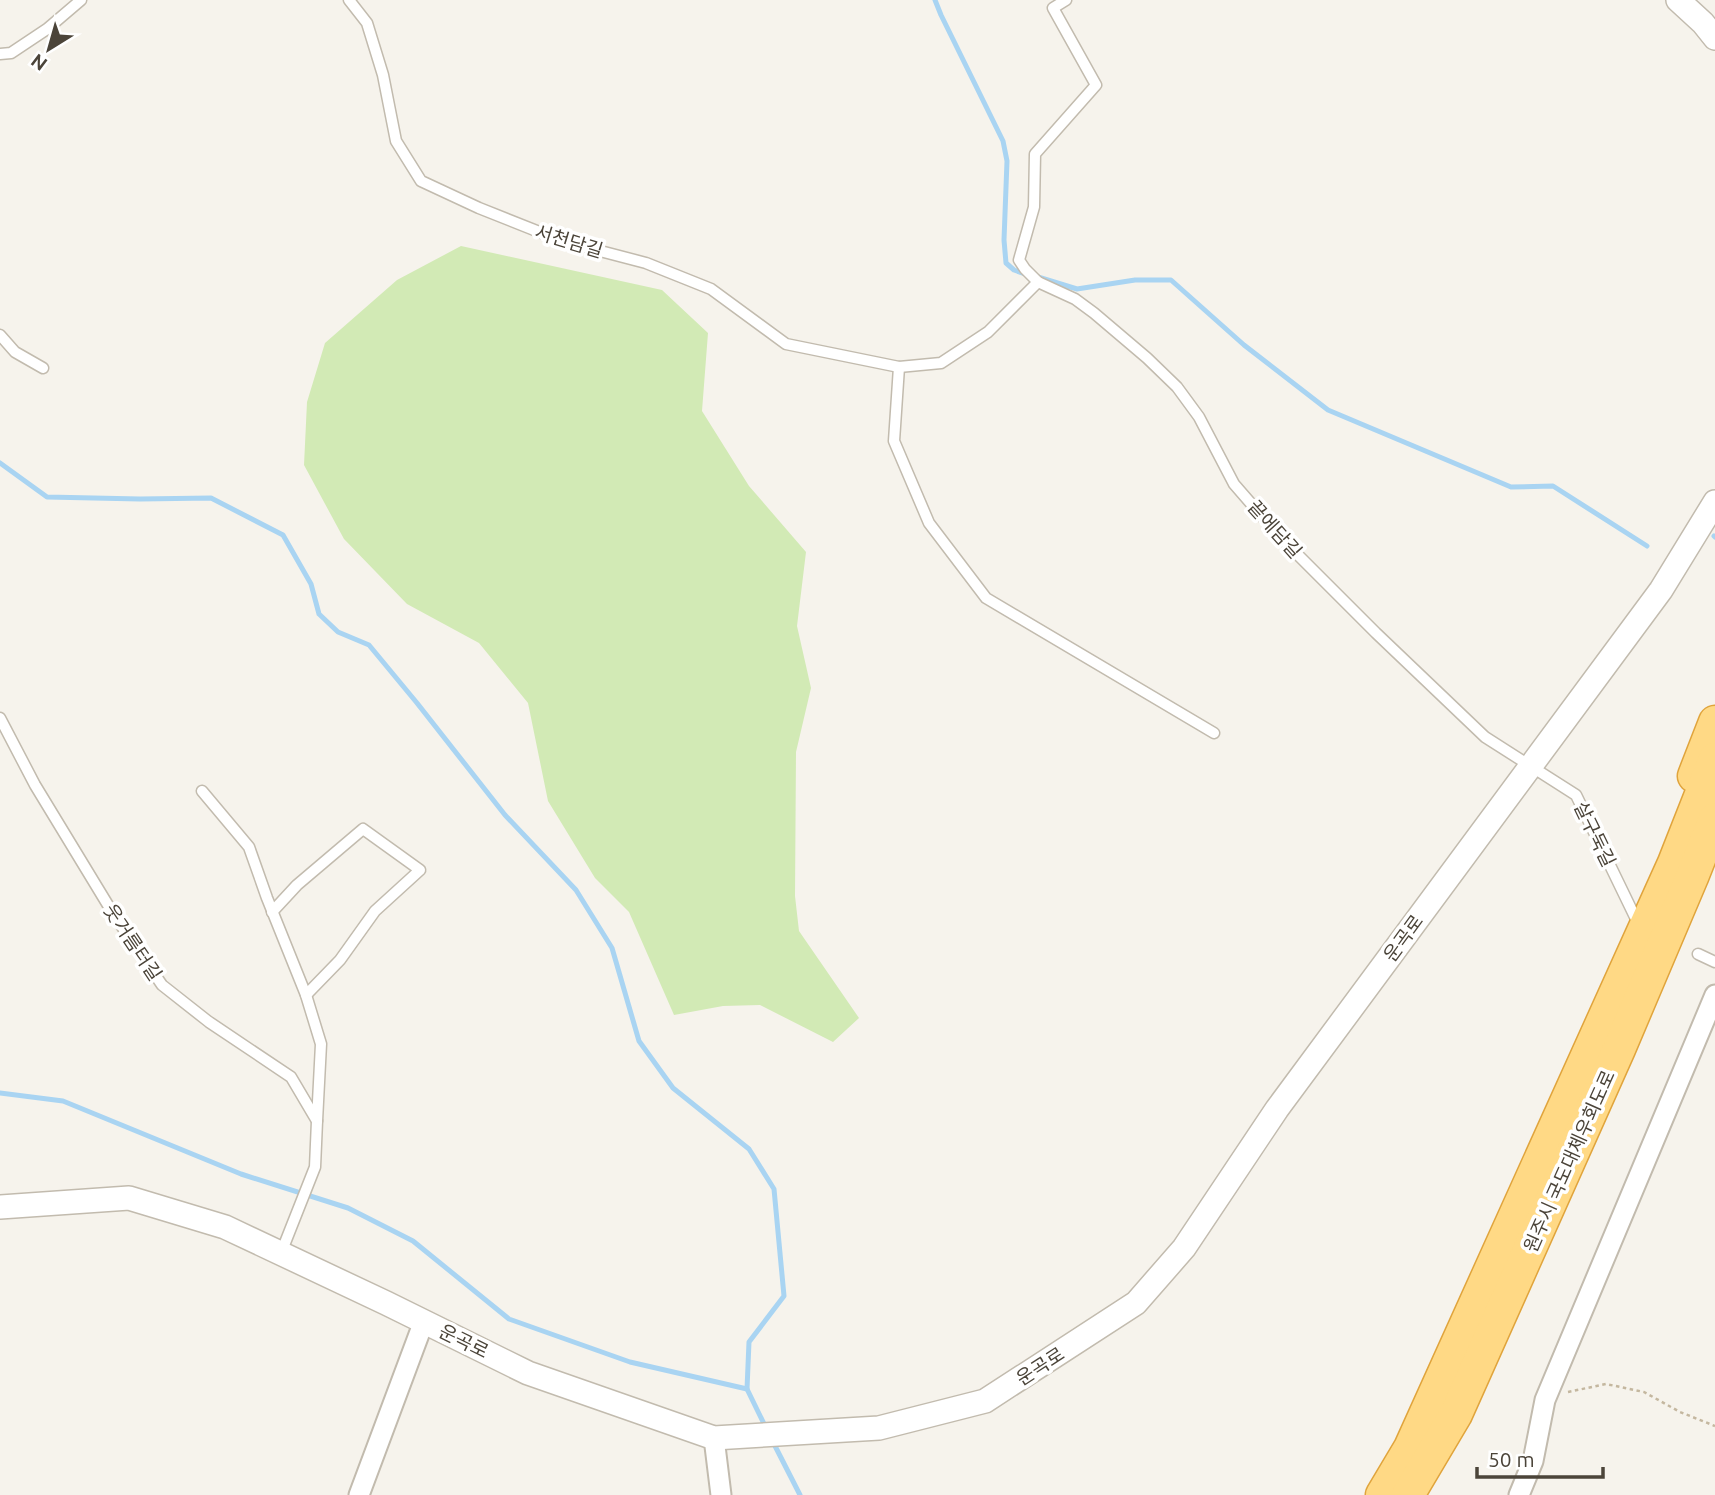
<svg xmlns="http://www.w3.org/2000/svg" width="1715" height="1495" viewBox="0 0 1715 1495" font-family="Ubuntu,'Noto Sans KR',sans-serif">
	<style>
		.green { fill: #d2eab5 }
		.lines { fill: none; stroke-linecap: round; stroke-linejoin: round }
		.stream { stroke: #a9d4f2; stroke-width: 5 }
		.service-casing { stroke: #c2bbae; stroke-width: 13 }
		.minor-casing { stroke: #c2bbae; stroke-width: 23 }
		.tertiary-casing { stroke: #c2bbae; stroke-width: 26 }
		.trunk-casing { stroke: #e0a43c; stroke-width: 35 }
		.path { stroke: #c4b79f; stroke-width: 2.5; stroke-dasharray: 3.5 3.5; stroke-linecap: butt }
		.service { stroke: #fff; stroke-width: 10 }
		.minor { stroke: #fff; stroke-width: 19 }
		.tertiary { stroke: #fff; stroke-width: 23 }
		.trunk { stroke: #ffd985; stroke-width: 32 }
		.labels { text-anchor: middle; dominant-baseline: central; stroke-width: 7; stroke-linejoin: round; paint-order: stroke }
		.street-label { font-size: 19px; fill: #4b4439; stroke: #fff }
	</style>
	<rect width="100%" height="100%" fill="#f6f3ec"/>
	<polygon class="green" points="461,246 662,290 708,333 702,411 749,486 806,552 797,626 811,688 796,752 795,896 799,931 859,1018 833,1042 760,1005 723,1006 674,1015 629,912 595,878 548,801 528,703 479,643 407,604 344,539 304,465 307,402 325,343 397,280"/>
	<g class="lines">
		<g class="stream">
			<polyline points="935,0 941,15 1003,141 1007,161 1004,240 1006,263 1014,270 1025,274"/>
			<polyline points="1038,277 1077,289 1135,280 1171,280 1244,345 1328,410 1511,487 1553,486 1647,546"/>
			<polyline points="0,463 47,497 140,499 211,498 283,535 311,584 319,614 338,632 369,645 417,703 505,815 576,890 612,948 639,1041 673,1088 749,1149 774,1189 784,1296 749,1342 747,1389 767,1430"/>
			<polyline points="1714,536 1715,537"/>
			<polyline points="0,1093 63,1101 241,1174 348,1208 413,1241 509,1319 630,1362 747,1389"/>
			<polyline points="773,1442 800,1495"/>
		</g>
		<defs>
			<g id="service">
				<polyline points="349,0 367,23 383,75 396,141 421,181 479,208 562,241 646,263 711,289 786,344 899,367 941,363 988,332 1038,282"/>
				<polyline points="1066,0 1053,8 1096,85 1035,154 1034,207 1019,260 1025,269 1038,282 1075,299 1094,313 1147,358 1177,387 1199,417 1234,484 1280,537 1376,633 1485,737 1576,795 1637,921"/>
				<polyline points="0,54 11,53 47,29 81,0"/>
				<polyline points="0,335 15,352 43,368"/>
				<polyline points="899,367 894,441 929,523 986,598 1214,733"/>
				<polyline points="0,718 35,785 114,915 162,985 209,1022 291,1077 317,1121 315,1167 281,1253"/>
				<polyline points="202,791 249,847 267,898 306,995 321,1044 317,1121"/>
				<polyline points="272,912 297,885 363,829 420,870 375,911 340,960 306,995"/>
				<polyline points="1698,954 1715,962"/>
			</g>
			<g id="minor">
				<polyline points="714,1438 721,1495"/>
				<polyline points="359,1495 424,1321"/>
				<polyline points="1519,1495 1533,1461 1545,1400 1715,995"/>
			</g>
			<g id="tertiary">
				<polyline points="1678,0 1703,23 1715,38"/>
				<polyline points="0,1207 129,1198 225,1227 386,1303 528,1373 714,1438 879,1428 985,1401 1136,1303 1184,1248 1277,1109 1661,590 1715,502"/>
			</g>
			<g id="trunk">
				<polyline points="1694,776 1715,722"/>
				<polyline points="1382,1495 1410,1448 1674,863 1715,759"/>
				<polyline points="1408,1495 1456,1414 1619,1049 1692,877 1715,819"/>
			</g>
		</defs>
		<use href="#service" class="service-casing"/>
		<use href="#minor" class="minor-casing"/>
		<use href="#tertiary" class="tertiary-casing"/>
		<use href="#trunk" class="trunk-casing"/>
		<polyline class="path" points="1568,1392 1606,1384 1644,1392 1680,1412 1715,1426"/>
		<use href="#service" class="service"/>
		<use href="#minor" class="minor"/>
		<use href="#tertiary" class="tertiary"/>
		<use href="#trunk" class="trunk"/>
	</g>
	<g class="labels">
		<g class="street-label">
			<text transform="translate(569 241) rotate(17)">서천담길</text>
			<text transform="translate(1275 529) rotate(48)">끝에담길</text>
			<text transform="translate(1595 834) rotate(64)">살구둑길</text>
			<text transform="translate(1403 938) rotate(-54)">운곡로</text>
			<text transform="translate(133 942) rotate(56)">웃거름터길</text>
			<text transform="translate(1569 1161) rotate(-66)">원주시 국도대체우회도로</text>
			<text transform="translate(464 1341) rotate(26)">운곡로</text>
			<text transform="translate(1040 1366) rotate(-33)">운곡로</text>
		</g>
	</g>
	<g transform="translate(49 49) rotate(217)" stroke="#ffffff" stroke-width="5" paint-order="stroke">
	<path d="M0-5L12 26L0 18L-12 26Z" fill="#4b4439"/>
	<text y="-10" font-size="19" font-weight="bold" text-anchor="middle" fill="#4b4439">N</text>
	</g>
	<path d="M1477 1467v10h126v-10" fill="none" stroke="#4b4439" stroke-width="3.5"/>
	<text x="1488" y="1467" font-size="21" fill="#4b4439" stroke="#ffffff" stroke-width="5" paint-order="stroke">50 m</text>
</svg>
